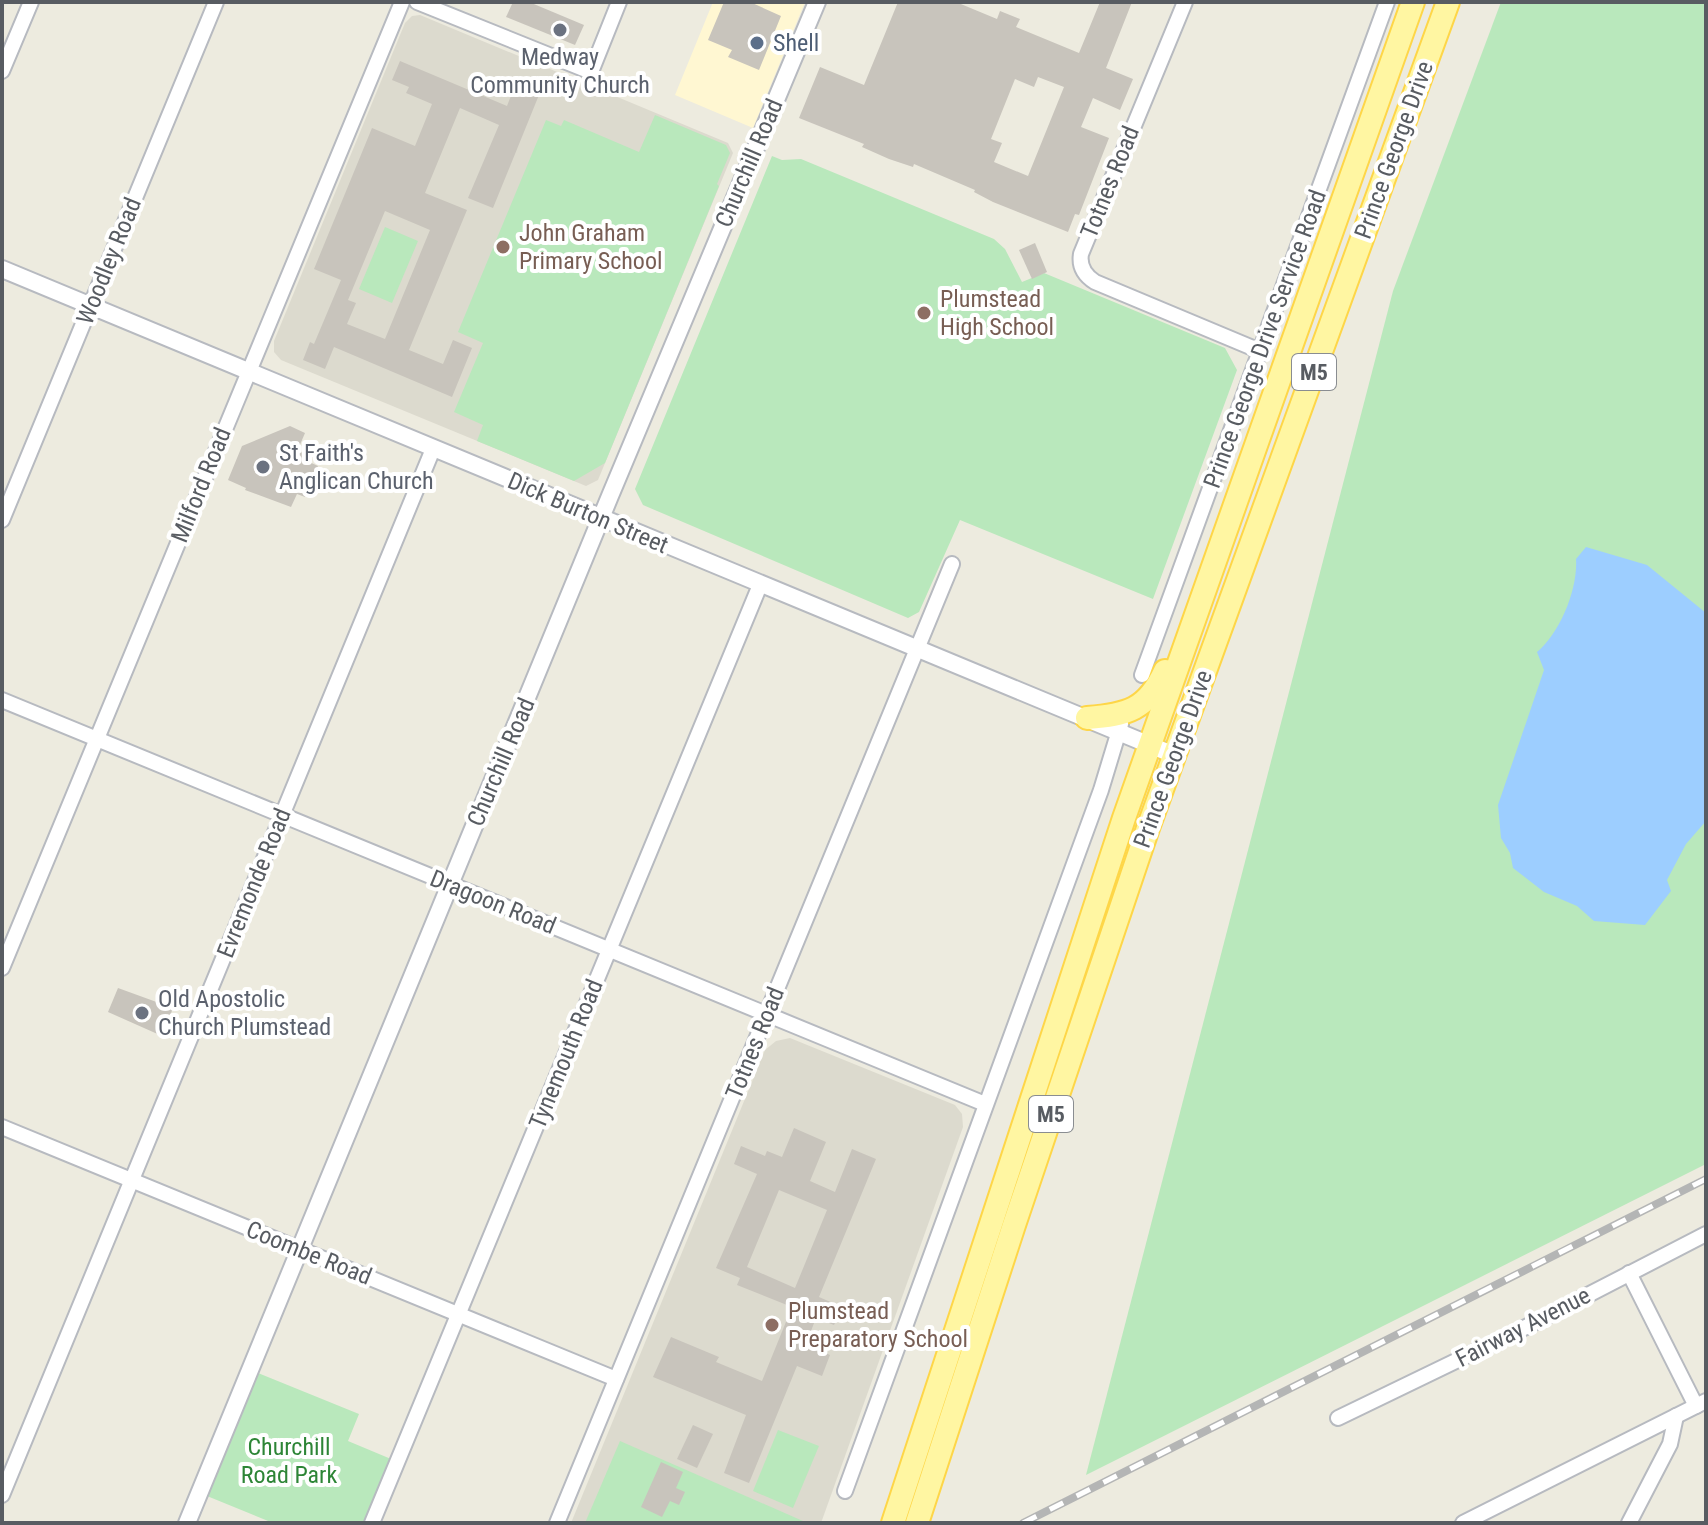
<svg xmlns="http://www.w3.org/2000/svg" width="1708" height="1525" viewBox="0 0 1708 1525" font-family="'Roboto Condensed',sans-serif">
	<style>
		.commercial { fill: #fff7d2 }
		.education { fill: #dcdace }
		.green { fill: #b9e8bc }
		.water { fill: #9dceff }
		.building { fill: #c8c4bc; fill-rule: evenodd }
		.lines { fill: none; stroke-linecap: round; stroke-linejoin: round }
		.minor-casing { stroke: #b7bac0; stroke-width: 18 }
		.tertiary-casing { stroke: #b7bac0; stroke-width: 20 }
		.primary-casing { stroke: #fed648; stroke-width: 26 }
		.minor { stroke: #fff; stroke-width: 14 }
		.tertiary { stroke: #fff; stroke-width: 16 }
		.primary { stroke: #fff6a2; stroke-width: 22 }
		.rail-casing { stroke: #b4b5b5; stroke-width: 8 }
		.rail { stroke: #fff; stroke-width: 5; stroke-dasharray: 15; stroke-linecap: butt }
		.worship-dot { fill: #6b7280; stroke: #fff; stroke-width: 3 }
		.service-dot { fill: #5c6f8a; stroke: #fff; stroke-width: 3 }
		.education-dot { fill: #8d6e63; stroke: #fff; stroke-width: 3 }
		.labels { text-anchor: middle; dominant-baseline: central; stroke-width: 8; stroke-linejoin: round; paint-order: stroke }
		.shield { fill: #fff; stroke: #8a8d91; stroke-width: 2 }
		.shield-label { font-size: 22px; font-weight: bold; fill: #585c62 }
		.service-label { font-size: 24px; fill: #4e5e75; stroke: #fff; text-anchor: start }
		.worship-label { font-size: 24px; fill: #5b616d; stroke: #fff; text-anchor: start }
		.street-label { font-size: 24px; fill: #585c62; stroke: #fff }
		.education-label { font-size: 24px; fill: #785e54; stroke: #fff; text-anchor: start }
		.park-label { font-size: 24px; fill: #2d8536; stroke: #fff }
	</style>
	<rect width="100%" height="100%" fill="#edebdf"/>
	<polygon class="commercial" points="713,2 805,2 753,128 675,95"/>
	<g class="education">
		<polygon points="420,15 728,143 733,153 598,480 586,486 281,360 274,352 274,341 405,23 412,16"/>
		<polygon points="790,1038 955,1105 962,1114 963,1127 821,1523 571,1523 765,1050 776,1041"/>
	</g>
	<g class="green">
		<polygon points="1501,2 1706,2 1706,1164 1086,1475 1393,291"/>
		<polygon points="655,115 726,145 730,153 717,184 719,186 605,463 574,481 477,441 483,425 454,412 483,343 458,332 546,120 561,126 564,120 639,152"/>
		<polygon points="772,156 782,160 801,159 994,239 1005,249 1022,282 1044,273 1225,348 1237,370 1153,599 960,520 919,612 908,618 643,505 635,489"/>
		<polygon points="385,227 418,241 392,303 359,289"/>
		<polygon points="258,1373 359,1414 348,1441 391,1459 365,1523 273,1523 207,1496"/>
		<polygon points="778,1430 819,1446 793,1508 753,1491"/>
		<polygon points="620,1441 803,1521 802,1523 585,1523"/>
	</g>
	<path class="water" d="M1586 547 1647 565 1706 613V821L1686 844 1667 880 1671 891 1645 925 1594 921 1577 906 1544 892 1513 868 1510 853 1501 838 1498 805 1544 670 1537 652C1560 633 1578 589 1576 559Z"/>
	<g class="building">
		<polygon points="513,2 529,2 584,25 575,45 506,17"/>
		<polygon points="724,2 750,2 781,16 759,70 728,57 732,50 708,40"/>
		<path d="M898 2H956L997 19 1000 11 1020 19 1016 27 1079 53 1100 2H1132L1106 68 1133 79 1120 110 1093 98 1081 127 1109 138 1079 215 1075 214 1068 232 993 202 974 192 975 190 914 164 913 167 889 159 862 147 864 144 799 118 820 67 864 85ZM1038 77 1064 87 1028 176 994 162 1002 143 991 139 1015 79 1034 87Z"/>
		<path d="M400 61 507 106 512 93 519 96 524 83 541 90 493 208 468 198 499 125 460 108 425 193 467 210 409 350 443 364 453 340 472 348 452 397 334 347 325 369 303 360 310 342 314 344 341 280 314 269 372 128 415 146 432 104 406 93 409 87 392 80ZM385 211 430 230 385 339 347 324 356 303 348 300Z"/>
		<polygon points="1035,243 1047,272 1032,279 1019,250"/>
		<polygon points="290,426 305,433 299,447 305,460 318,466 305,497 297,494 291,507 245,490 246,488 228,480 242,446"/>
		<polygon points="118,988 173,1008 170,1016 177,1018 171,1031 165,1028 162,1036 108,1012"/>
		<path d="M794 1128 826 1142 810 1181 835 1192 852 1149 876 1159 819 1297 842 1307 834 1325 816 1318 806 1344 830 1355 822 1376 797 1366 749 1483 724 1473 746 1415 653 1377 671 1337 719 1357 716 1362 762 1381 792 1307 737 1285 740 1278 716 1268 757 1174 734 1164 741 1146 765 1156 767 1151 782 1157ZM779 1190 827 1210 795 1288 747 1267Z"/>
		<polygon points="693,1425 713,1434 697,1468 677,1459"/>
		<polygon points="661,1462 683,1472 676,1488 685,1492 679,1505 670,1501 662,1517 641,1507"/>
	</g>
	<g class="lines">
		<defs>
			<g id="minor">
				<polyline points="417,2 591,72 619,2"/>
				<path d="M1185 2 1081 254C1079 266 1084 275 1095 282L1260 351"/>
				<polyline points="2,71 31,2"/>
				<polyline points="2,520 216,2"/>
				<polyline points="1142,675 1387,2"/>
				<polyline points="2,700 985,1104"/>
				<polyline points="2,968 402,2"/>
				<polyline points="2,1127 616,1379"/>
				<polyline points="1629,1273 1696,1406"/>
				<polyline points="1338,1418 1524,1328 1706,1234"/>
				<polyline points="845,1491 1101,790 1121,724"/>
				<polyline points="2,1495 433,449"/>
				<polyline points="372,1523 760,585"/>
				<polyline points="557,1523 952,564"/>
				<polyline points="1463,1523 1706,1401"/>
				<polyline points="1629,1523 1670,1444 1676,1416"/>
			</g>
			<g id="tertiary">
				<polyline points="2,269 1174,755"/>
				<polyline points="187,1523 610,496 817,2"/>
			</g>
			<g id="primary">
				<path d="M1087 718C1127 715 1147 710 1165 671"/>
				<polyline points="893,1523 1124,818 1413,2"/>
				<polyline points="917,1523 1014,1225 1148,828 1448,2"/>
			</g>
		</defs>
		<use href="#minor" class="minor-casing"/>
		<use href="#tertiary" class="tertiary-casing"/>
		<use href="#primary" class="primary-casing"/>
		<use href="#minor" class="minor"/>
		<use href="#tertiary" class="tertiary"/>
		<use href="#primary" class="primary"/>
		<defs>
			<polyline id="rail" points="1023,1523 1706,1179"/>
		</defs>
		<use href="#rail" class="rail-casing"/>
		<use href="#rail" class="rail"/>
	</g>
	<g class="worship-dot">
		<circle cx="560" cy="30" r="8"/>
		<circle cx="263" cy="467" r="8"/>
		<circle cx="142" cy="1013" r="8"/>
	</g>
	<circle class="service-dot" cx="757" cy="43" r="8"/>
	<g class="education-dot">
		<circle cx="503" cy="247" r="8"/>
		<circle cx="924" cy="313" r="8"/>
		<circle cx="772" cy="1325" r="8"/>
	</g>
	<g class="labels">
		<g class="shield">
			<rect x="1292" y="354" width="44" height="36" rx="6"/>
			<rect x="1029" y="1096" width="44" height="36" rx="6"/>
		</g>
		<g class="shield-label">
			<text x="1314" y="372">M5</text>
			<text x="1051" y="1114">M5</text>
		</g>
		<g class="service-label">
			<text x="773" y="43">Shell</text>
		</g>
		<g class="worship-label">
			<text x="560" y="57" text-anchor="middle">Medway<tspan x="560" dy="28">Community Church</tspan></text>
			<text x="279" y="453">St Faith's<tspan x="279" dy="28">Anglican Church</tspan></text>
			<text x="158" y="999">Old Apostolic<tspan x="158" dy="28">Church Plumstead</tspan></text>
		</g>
		<g class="street-label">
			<text transform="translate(1394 150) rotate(-70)">Prince George Drive</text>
			<text transform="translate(749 163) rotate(-67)">Churchill Road</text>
			<text transform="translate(1110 182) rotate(-68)">Totnes Road</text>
			<text transform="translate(109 261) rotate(-68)">Woodley Road</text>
			<text transform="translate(1265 339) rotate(-70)">Prince George Drive Service Road</text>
			<text transform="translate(201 485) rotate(-68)">Milford Road</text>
			<text transform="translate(588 513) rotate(23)">Dick Burton Street</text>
			<text transform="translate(1173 759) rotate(-70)">Prince George Drive</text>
			<text transform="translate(501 762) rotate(-67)">Churchill Road</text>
			<text transform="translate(254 883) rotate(-68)">Evremonde Road</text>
			<text transform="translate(493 902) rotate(22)">Dragoon Road</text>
			<text transform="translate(755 1043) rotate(-68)">Totnes Road</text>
			<text transform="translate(566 1054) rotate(-68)">Tynemouth Road</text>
			<text transform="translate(309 1253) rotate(22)">Coombe Road</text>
			<text transform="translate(1523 1327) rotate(-27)">Fairway Avenue</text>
		</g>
		<g class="education-label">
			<text x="519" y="233">John Graham<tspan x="519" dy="28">Primary School</tspan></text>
			<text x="940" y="299">Plumstead<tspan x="940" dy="28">High School</tspan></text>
			<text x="788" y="1311">Plumstead<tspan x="788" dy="28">Preparatory School</tspan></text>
		</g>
		<g class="park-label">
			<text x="289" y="1447">Churchill<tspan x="289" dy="28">Road Park</tspan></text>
		</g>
	</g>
	<rect width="1708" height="1525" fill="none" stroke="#585c62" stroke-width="8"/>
</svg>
